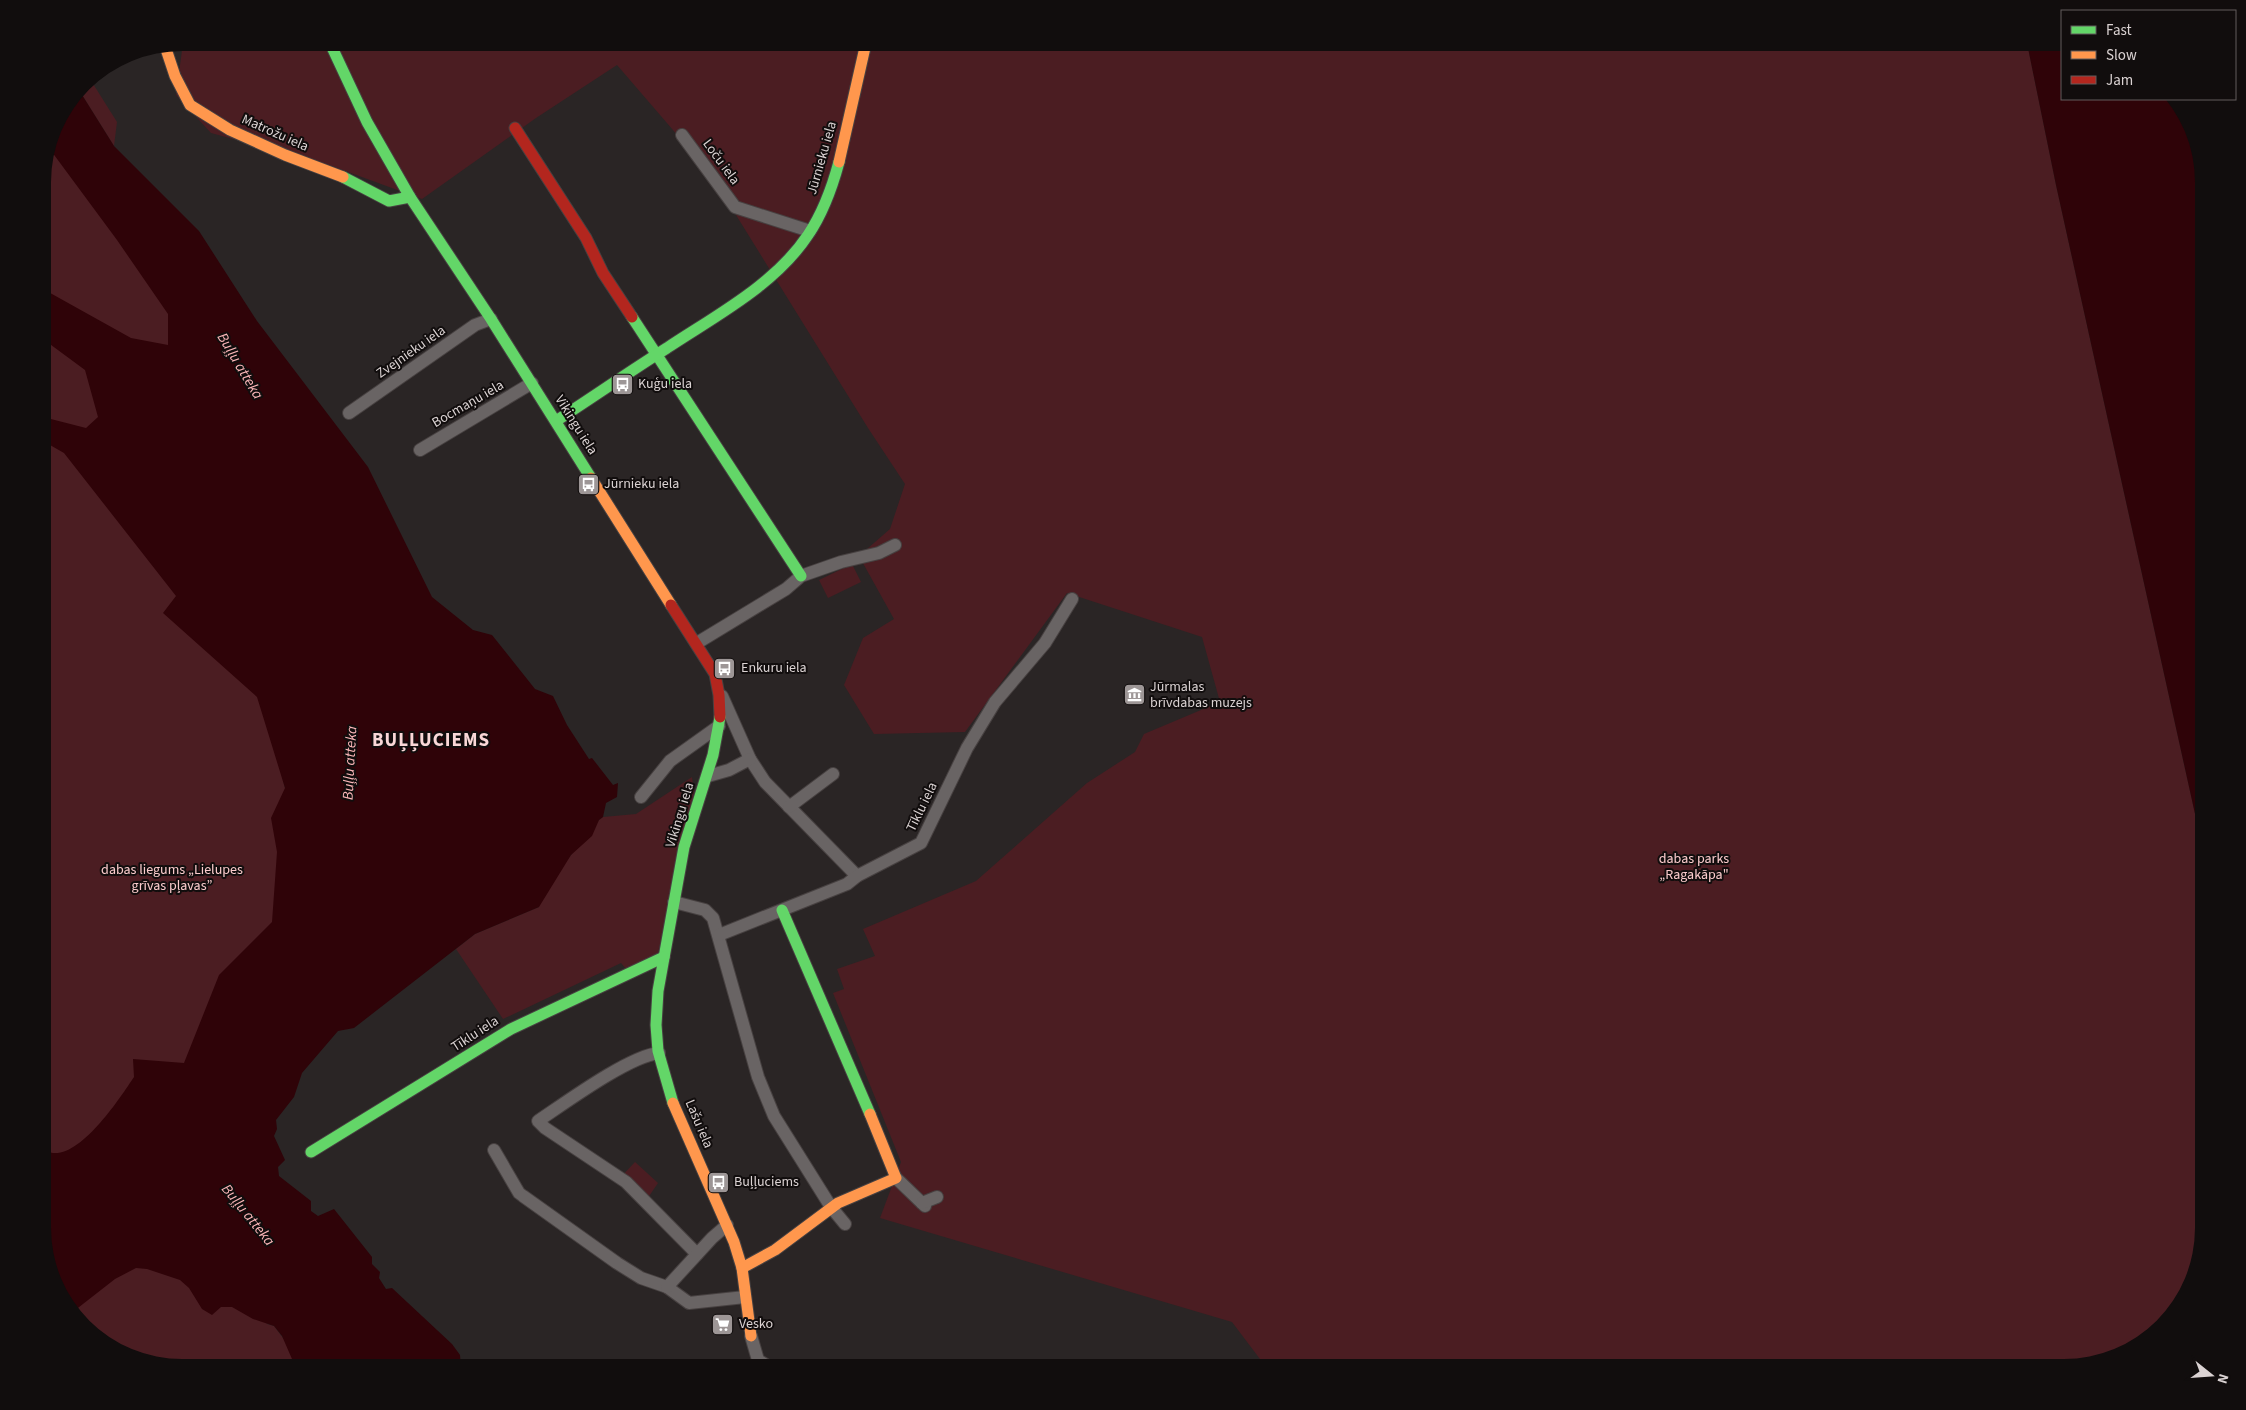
<svg xmlns="http://www.w3.org/2000/svg" width="2246" height="1410" viewBox="0 0 2246 1410" font-family="'Source Sans 3',sans-serif">
	<style>
		.green { fill: #4b1d22 }
		.water { fill: #2f0308 }
		.lines { fill: none; stroke-linecap: round; stroke-linejoin: round }
		.street-casing { stroke: #474141; stroke-width: 14 }
		.fast-casing { stroke: #474141; stroke-width: 13 }
		.slow-casing { stroke: #474141; stroke-width: 13 }
		.jam-casing { stroke: #474141; stroke-width: 13 }
		.street { stroke: #696464; stroke-width: 12 }
		.fast { stroke: #63d668; stroke-width: 11 }
		.slow { stroke: #ff974d; stroke-width: 11 }
		.jam { stroke: #b3261e; stroke-width: 11 }
		.labels { text-anchor: middle; dominant-baseline: central; stroke-width: 4; stroke-linejoin: round; paint-order: stroke }
		.street-label { font-size: 14px; fill: #dbd3d3; stroke: #110d0d }
		.poi-label { font-size: 14px; fill: #dbd3d3; stroke: #110d0d; text-anchor: start }
		.park-label { font-size: 14px; fill: #fccccd; stroke: #110d0d }
		.water-label { font-size: 15px; font-style: italic; fill: #fcb7b9; stroke: #110d0d }
		.district-label { font-size: 19px; font-weight: bold; letter-spacing: 1px; fill: #fad7d7; stroke: #110d0d }
	</style>
	<rect width="100%" height="100%" fill="#2a2525"/>
	<g class="green">
		<polygon points="183,43 2027,43 2056,185 2203,850 2203,1228 2180,1305 2133,1349 2064,1367 1266,1367 1232,1322 880,1218 901,1162 833,993 844,989 837,969 875,956 863,929 976,881 1087,783 1135,752 1144,734 1220,702 1202,637 1067,593 965,732 874,734 844,685 863,638 894,619 859,556 890,529 905,484 868,428 710,173 617,65 536,118 422,199 329,165 211,133 176,95"/>
		<polygon points="90,79 117,122 114,146 79,90"/>
		<polygon points="50,141 202,356 261,696 285,788 313,909 151,1116 267,1324 274,1326 283,1338 317,1367 182,1367 105,1344 61,1297 43,1237 43,173"/>
		<polygon points="852,564 861,582 828,598 819,580"/>
		<polygon points="692,777 694,792 658,953 626,969 621,963 503,1019 456,949 475,934 539,907 535,900 599,820 603,817 636,814"/>
		<polygon points="635,1162 658,1183 645,1202 619,1179"/>
	</g>
	<g class="water">
		<polygon points="2027,43 2062,43 2062,99 2172,99 2185,113 2203,182 2203,850 2056,185"/>
		<path d="M79 90 114 146 199 231 257 321 368 467 432 597 473 630 492 635 535 689 553 696 567 725 589 759 592 758 613 785 618 783 617 797 606 803 603 817 599 820 592 836 571 855 539 907 475 934 354 1028 338 1031 302 1073 294 1097 276 1120 277 1129 274 1136 285 1160 278 1167 279 1176 311 1201V1211L318 1216 334 1209 372 1257V1264L380 1272 379 1278 386 1289 392 1288 452 1344 460 1355 461 1367H301L292 1359 282 1336 274 1326 253 1319 232 1307H221L212 1315 202 1309 189 1288 180 1280 147 1269 136 1268 115 1279 74 1311 61 1297 43 1237V1148C46 1150 50 1153 53 1153 82 1156 120 1098 134 1077L133 1059 184 1063 219 975 272 922 277 852 271 818 285 788 257 697 163 613 176 596 64 453 43 441V417L86 428 98 417 85 370 43 339V289L131 338 168 345V314L117 240 49 148 53 128Z"/>
	</g>
	<g class="lines">
		<defs>
			<g id="street">
				<polyline points="682,135 735,207 810,231"/>
				<polyline points="349,413 475,325 491,319"/>
				<polyline points="420,450 532,383"/>
				<polyline points="697,643 786,589 801,576 841,562 879,553 895,545"/>
				<polyline points="722,696 750,759 765,782 857,876"/>
				<polyline points="708,776 729,770 750,759"/>
				<polyline points="641,797 670,761 719,726"/>
				<polyline points="789,807 833,774"/>
				<polyline points="674,902 705,910 713,918 758,1077 774,1116 831,1207 845,1224"/>
				<polyline points="719,935 847,884 857,876 921,843 967,748 995,702 1045,643 1072,599"/>
				<path d="M659 1053C629 1056 565 1103 538 1121L545 1128 626 1182 697 1254"/>
				<polyline points="494,1150 519,1193 523,1196 617,1263 641,1278 667,1287 689,1303 745,1297"/>
				<polyline points="896,1178 925,1206"/>
				<polyline points="922,1203 937,1197"/>
				<polyline points="667,1287 712,1238 727,1225"/>
				<polyline points="751,1336 758,1360 769,1367"/>
			</g>
			<g id="fast">
				<polyline points="330,43 367,122 410,197 491,319 591,478"/>
				<polyline points="343,177 389,201 410,197"/>
				<polyline points="632,317 801,576"/>
				<path d="M556 421C593 397 629 372 667 348 715 316 775 285 808 235 823 213 832 188 839 162"/>
				<polyline points="782,910 870,1114"/>
				<polyline points="673,1103 658,1051 656,1025 658,991 684,847 713,755 720,717"/>
				<polyline points="311,1152 511,1029 664,957"/>
			</g>
			<g id="slow">
				<polyline points="165,46 175,76 190,105 230,130 285,155 343,177"/>
				<polyline points="839,162 866,43"/>
				<polyline points="591,478 671,605"/>
				<polyline points="673,1103 734,1242 742,1268 751,1336"/>
				<polyline points="742,1268 775,1250 838,1203 896,1178 870,1114"/>
			</g>
			<g id="jam">
				<polyline points="515,128 586,238 603,273 632,317"/>
				<polyline points="671,605 715,674 719,695 720,717"/>
			</g>
		</defs>
		<use href="#street" class="street-casing"/>
		<use href="#fast" class="fast-casing"/>
		<use href="#slow" class="slow-casing"/>
		<use href="#jam" class="jam-casing"/>
		<use href="#street" class="street"/>
		<use href="#fast" class="fast"/>
		<use href="#slow" class="slow"/>
		<use href="#jam" class="jam"/>
	</g>
	<defs>
		<symbol id="bus-square" viewBox="-11 -11 22 22"><rect x="-9" y="-9" width="18" height="18" rx="4" fill="#9d9696" stroke="#110d0d"/><path d="M-5-6H5V4H4V6H2V4H-2V6H-4V4H-5ZM-3.5-4V0h7V-4ZM-3.5 1.2v1.5H-2V1.2ZM2 1.2v1.5H3.5V1.2Z" fill="#fff"/></symbol>
		<symbol id="museum-square" viewBox="-11 -11 22 22"><rect x="-9" y="-9" width="18" height="18" rx="4" fill="#9d9696" stroke="#110d0d"/><path d="M0-6L6-3V-2H-6V-3ZM-5-1h2V3h-2ZM-1-1h2V3h-2ZM3-1h2V3H3ZM-6 4H6V6H-6Z" fill="#fff"/></symbol>
		<symbol id="supermarket-square" viewBox="-11 -11 22 22"><rect x="-9" y="-9" width="18" height="18" rx="4" fill="#9d9696" stroke="#110d0d"/><path d="M-6-5.5h2.5l.6 2H6L4.5 2H-2.5L-4.4-4H-6ZM-1.5 3.2a1.3 1.3 0 1 0 .1 0ZM3 3.2a1.3 1.3 0 1 0 .1 0Z" fill="#fff"/></symbol>
	</defs>
	<g fill-rule="evenodd">
		<use href="#bus-square" x="610" y="372" width="25" height="25"/>
		<use href="#bus-square" x="576" y="472" width="25" height="25"/>
		<use href="#bus-square" x="712" y="656" width="25" height="25"/>
		<use href="#museum-square" x="1122" y="682" width="25" height="25"/>
		<use href="#bus-square" x="706" y="1170" width="25" height="25"/>
		<use href="#supermarket-square" x="710" y="1312" width="25" height="25"/>
	</g>
	<g class="labels">
		<g class="street-label">
			<text transform="translate(275 133) rotate(24)">Matrožu iela</text>
			<text transform="translate(822 158) rotate(-74)">Jūrnieku iela</text>
			<text transform="translate(721 162) rotate(54)">Loču iela</text>
			<text transform="translate(411 352) rotate(-35)">Zvejnieku iela</text>
			<text transform="translate(468 404) rotate(-30)">Bocmaņu iela</text>
			<text transform="translate(576 425) rotate(58)">Vikingu iela</text>
			<text transform="translate(922 807) rotate(-64)">Tīklu iela</text>
			<text transform="translate(680 815) rotate(-73)">Vikingu iela</text>
			<text transform="translate(475 1034) rotate(-33)">Tīklu iela</text>
			<text transform="translate(699 1124) rotate(67)">Lašu iela</text>
		</g>
		<g class="poi-label">
			<text x="638" y="384">Kuģu iela</text>
			<text x="604" y="484">Jūrnieku iela</text>
			<text x="741" y="668">Enkuru iela</text>
			<text x="1150" y="687">Jūrmalas<tspan x="1150" dy="16">brīvdabas muzejs</tspan></text>
			<text x="734" y="1182">Buļļuciems</text>
			<text x="739" y="1324">Vesko</text>
		</g>
		<g class="park-label">
			<text x="1694" y="859">dabas parks<tspan x="1694" dy="16">„Ragakāpa"</tspan></text>
			<text x="172" y="870">dabas liegums „Lielupes<tspan x="172" dy="16">grīvas pļavas”</tspan></text>
		</g>
		<g class="water-label">
			<text transform="translate(240 366) rotate(59)">Buļļu atteka</text>
			<text transform="translate(350 763) rotate(-87)">Buļļu atteka</text>
			<text transform="translate(248 1215) rotate(51)">Buļļu atteka</text>
		</g>
		<g class="district-label">
			<text x="431" y="740">BUĻĻUCIEMS</text>
		</g>
	</g>
	<path d="M0 0H2246V1410H0ZM182 51H2064A131 131 0 0 1 2195 182V1228A131 131 0 0 1 2064 1359H182A131 131 0 0 1 51 1228V182A131 131 0 0 1 182 51Z" fill="#110d0d" fill-rule="evenodd"/>
	<rect x="2061" y="10" width="175" height="90" fill="#110d0d" stroke="#625c5c"/>
	<rect x="2071" y="26" width="25" height="8" fill="#63d668" stroke="#625c5c"/>
	<text x="2106" y="35" font-size="15" fill="#dbd3d3">Fast</text>
	<rect x="2071" y="51" width="25" height="8" fill="#ff974d" stroke="#625c5c"/>
	<text x="2106" y="60" font-size="15" fill="#dbd3d3">Slow</text>
	<rect x="2071" y="76" width="25" height="8" fill="#b3261e" stroke="#625c5c"/>
	<text x="2106" y="85" font-size="15" fill="#dbd3d3">Jam</text>
	<g transform="translate(2211 1375) rotate(107)" stroke="#110d0d" stroke-width="4" paint-order="stroke">
	<path d="M0-4L9 19L0 12L-9 19Z" fill="#dbd3d3"/>
	<text y="-8" font-size="14" font-weight="bold" text-anchor="middle" fill="#dbd3d3">N</text>
	</g>
</svg>
